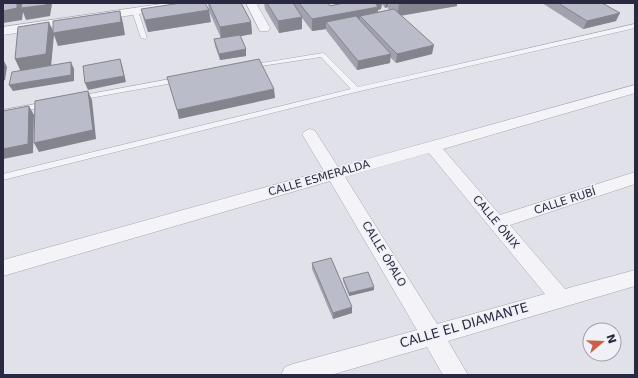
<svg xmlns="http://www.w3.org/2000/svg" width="638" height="378" viewBox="0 0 638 378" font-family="'DejaVu Sans',sans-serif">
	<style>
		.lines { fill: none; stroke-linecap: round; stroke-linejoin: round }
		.lane-casing { stroke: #a6a6b3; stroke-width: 1 }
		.street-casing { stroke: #a6a6b3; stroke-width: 1 }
		.lane { fill: #f4f4f8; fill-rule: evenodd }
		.street { fill: #f4f4f8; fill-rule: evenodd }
		.wall { fill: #a1a2ad; fill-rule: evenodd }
		.shaded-wall { fill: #83848d }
		.building { fill: #bbbcc9; stroke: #83848d }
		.labels { text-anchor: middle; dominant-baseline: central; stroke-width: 3; stroke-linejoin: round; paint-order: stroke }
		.street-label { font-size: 11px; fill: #292a41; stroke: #f0f1f7 }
		.near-street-label { font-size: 13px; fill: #292a41; stroke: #f0f1f7 }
	</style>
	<rect width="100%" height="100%" fill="#e1e1e9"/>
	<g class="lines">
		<defs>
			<g id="lane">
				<polygon points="135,9 138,11 147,38 146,39 141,38 132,11"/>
				<polygon points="635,24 635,28 356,92 3,180 3,174 351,89 321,57 248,68 247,67 250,65 323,53 325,54 358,87"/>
				<polygon points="181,77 185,79 184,81 79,100 75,98 79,96"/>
				<polygon points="47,102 51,104 50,106 3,114 3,110"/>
			</g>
			<g id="street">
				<polygon points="168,3 195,3 190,6 3,35 3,27"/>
				<polygon points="246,3 256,3 270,28 268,31 260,31"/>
				<path d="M635 85V93L443 149 500 215 635 172V184L510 225 565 289 635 270V286L448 341 468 375H443L427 347 331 375H281L285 367 293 364 417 330 330 181 3 276V260L324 171 302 134 305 131 310 129 315 131 338 167ZM429 153 545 294 437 324 345 177Z"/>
			</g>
		</defs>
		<use href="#lane" class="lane-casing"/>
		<use href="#street" class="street-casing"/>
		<use href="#lane" class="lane"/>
		<use href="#street" class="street"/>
	</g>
	<g class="wall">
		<polygon points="208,3 241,3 251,22 252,34 240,36 246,49 246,56 220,60 215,46 214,39 221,38 209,11"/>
		<path d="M264 3H328L330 6 343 3H408L457 6 401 16 432 54 396 63 390 57V63L357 70 326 30V29L312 31 302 18V29L279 33 265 9ZM382 4 385 8 388 7V9L389 10 378 12V10L381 9Z"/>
		<polygon points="542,3 602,3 616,21 583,29"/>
		<polygon points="141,9 211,22 148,32 144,21"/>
		<polygon points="312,263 352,313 333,319 312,269"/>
		<polygon points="343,278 374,290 349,296 343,281"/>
	</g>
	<g class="shaded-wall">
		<polygon points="17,3 58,3 52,4 50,16 26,20 23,12 22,20 3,23 3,11"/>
		<polygon points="361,3 382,3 381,9 378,10 377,19 360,16 359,23 326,22 326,29 312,31 312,19"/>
		<polygon points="386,3 388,3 388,7 385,8"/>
		<polygon points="408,3 457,3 457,6 397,16 399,5"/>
		<polygon points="209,10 211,22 148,32 145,20"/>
		<polygon points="120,11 123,23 125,35 58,46 54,35 51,67 21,72 15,59 49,22 54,33"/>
		<polygon points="620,13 616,21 583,29 587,21"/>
		<polygon points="302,17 302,29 279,33 278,21"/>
		<polygon points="251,22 252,34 221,40 220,27"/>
		<polygon points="434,45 432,54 396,63 397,54"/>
		<polygon points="246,49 246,56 220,60 219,54"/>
		<polygon points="391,54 390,63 357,70 358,61"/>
		<polygon points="3,59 7,67 5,80 3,81"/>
		<polygon points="120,59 122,65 126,82 88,90 85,83"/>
		<polygon points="71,62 74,69 74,81 13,91 9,85"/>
		<polygon points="274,89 275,98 179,119 177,110"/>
		<polygon points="88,91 92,100 96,139 39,152 34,143"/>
		<polygon points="29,106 34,115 33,153 3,159 3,149"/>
		<polygon points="374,287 374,290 349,296 349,293"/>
		<polygon points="352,307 352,313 333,319 333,313"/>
	</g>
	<g class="building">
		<polygon points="3,3 17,3 17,8 3,11"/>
		<polygon points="22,3 46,3 46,5 21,8"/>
		<polygon points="181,3 205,3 209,10 145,20 141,9"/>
		<polygon points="209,3 241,3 251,22 220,27"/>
		<polygon points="267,3 293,3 302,17 278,21"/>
		<polygon points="299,3 328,3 330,6 343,3 375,3 378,7 312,19"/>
		<polygon points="397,3 408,3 399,5"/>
		<polygon points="558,3 602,3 620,13 587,21"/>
		<polygon points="394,9 434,45 397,54 360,16"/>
		<polygon points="120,11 121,22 53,33 53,21"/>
		<polygon points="356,16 391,54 358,61 326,22"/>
		<polygon points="49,22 46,54 15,59 18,27"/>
		<polygon points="240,35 246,49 219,54 214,39"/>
		<polygon points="120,59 124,76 85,83 83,66"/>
		<polygon points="259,59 274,89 177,110 167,77"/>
		<polygon points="71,62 71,75 9,85 12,72"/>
		<polygon points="88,91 93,130 34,143 35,101"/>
		<polygon points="29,106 28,144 3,149 3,111"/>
		<polygon points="331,258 352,307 333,313 312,263"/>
		<polygon points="368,272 374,287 349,293 343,278"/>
	</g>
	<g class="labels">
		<g class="street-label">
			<text transform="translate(319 178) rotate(-16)">CALLE ESMERALDA</text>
			<text transform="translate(565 201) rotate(-18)">CALLE RUBÍ</text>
			<text transform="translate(496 222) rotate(50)">CALLE ÓNIX</text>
			<text transform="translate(384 254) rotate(59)">CALLE ÓPALO</text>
		</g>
		<g class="near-street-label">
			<text transform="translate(464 325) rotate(-16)">CALLE EL DIAMANTE</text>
		</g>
	</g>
	<rect width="638" height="378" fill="none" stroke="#292a41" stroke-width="8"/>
	<g transform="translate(602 342) rotate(71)"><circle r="19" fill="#f0f1f7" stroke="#a0a1ae"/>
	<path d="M0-3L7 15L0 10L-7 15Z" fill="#cc5f48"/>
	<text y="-6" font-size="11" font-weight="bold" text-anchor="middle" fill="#292a41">N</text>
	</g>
</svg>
